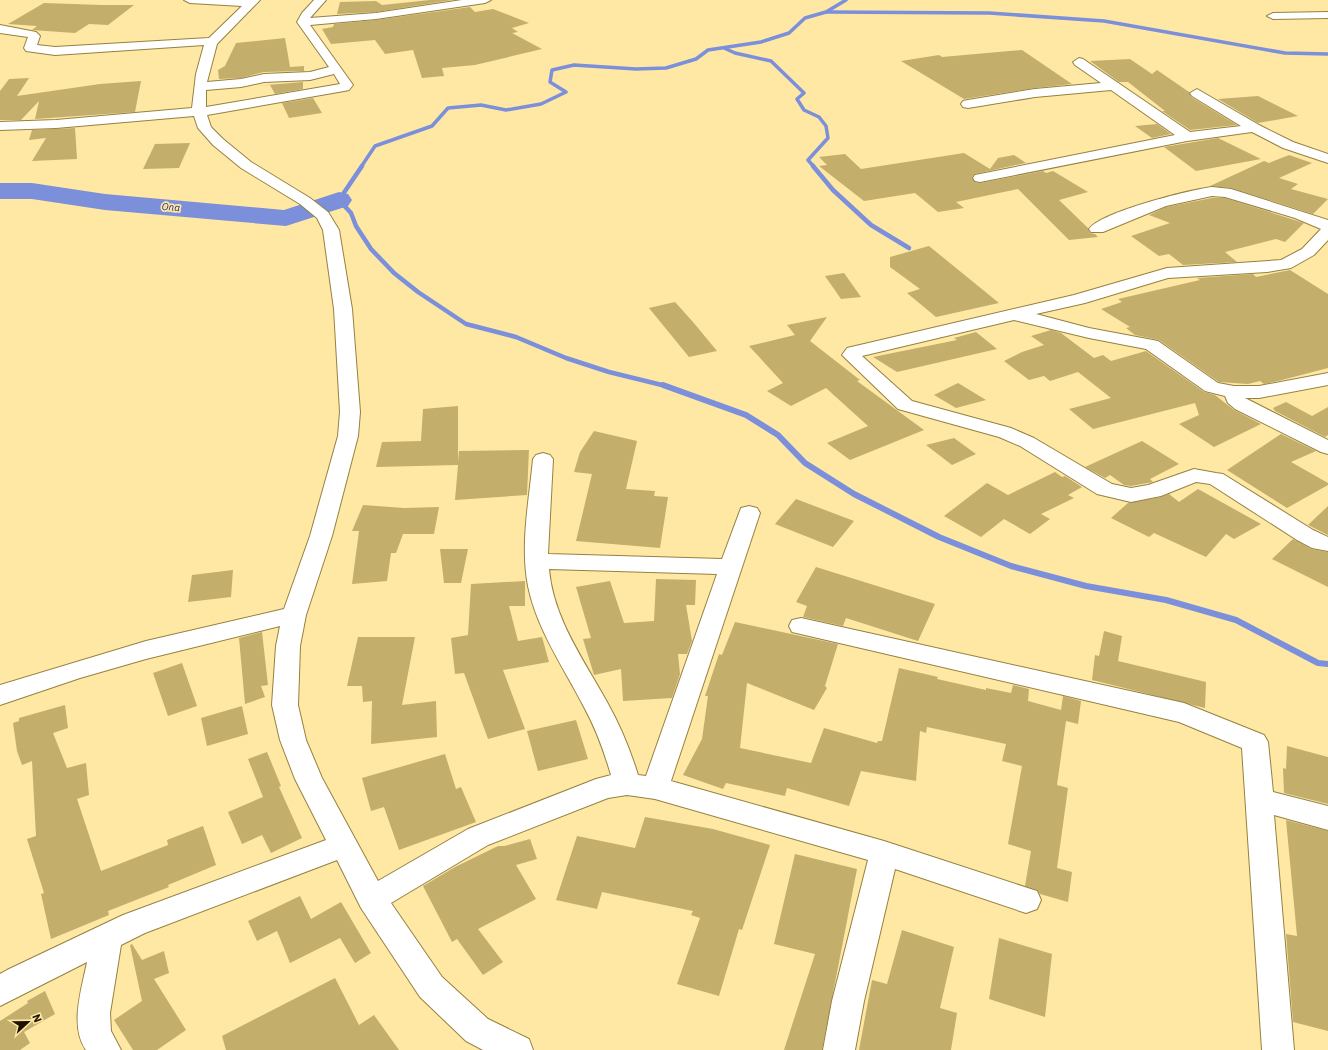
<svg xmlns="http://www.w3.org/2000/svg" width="1328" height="1050" viewBox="0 0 1328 1050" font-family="'IBM Plex Sans',sans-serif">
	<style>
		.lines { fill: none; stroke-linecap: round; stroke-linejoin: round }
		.stream-far2 { stroke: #7b8fda; stroke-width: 3.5 }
		.stream-far1 { stroke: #7b8fda; stroke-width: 4.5 }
		.stream { stroke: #7b8fda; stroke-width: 6 }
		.river { fill: #7b8fda; fill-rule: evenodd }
		.building { fill: #c3ae6c }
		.street-casing { stroke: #958140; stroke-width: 2 }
		.street { fill: #fff; fill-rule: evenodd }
		.labels { text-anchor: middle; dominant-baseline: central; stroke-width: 3.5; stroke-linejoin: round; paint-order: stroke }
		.far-water-label { font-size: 10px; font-style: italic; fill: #232c82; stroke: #fee8a4 }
	</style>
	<rect width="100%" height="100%" fill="#fee8a4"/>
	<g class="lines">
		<g class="stream-far2">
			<polyline points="827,12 989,13 1104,21 1285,53 1328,54"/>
			<polyline points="724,48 735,53 771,61 804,93 797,99 804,110 819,117 826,126 828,138 808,160 814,167"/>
			<polyline points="361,167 375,146 432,126 448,108 481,105 506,110 541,104 566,92 550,82 552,70 574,65 636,69 666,68 696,59 708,50 761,42 789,33 805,18 826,12 846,0"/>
		</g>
		<g class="stream-far1">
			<polyline points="362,166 339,200 351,213 356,226 371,249 394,273 418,292 466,324 516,337 566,358 609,372 666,386"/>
			<polyline points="813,166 833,190 871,225 909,248"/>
		</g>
		<polyline class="stream" points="663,385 746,415 778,435 805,463 854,494 939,537 1011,566 1086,586 1166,600 1236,620 1318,663 1328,664"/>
		<polygon class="river" points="0,183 32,183 105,194 284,210 339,192 348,194 352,200 348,206 286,226 105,210 32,199 0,199"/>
	</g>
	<g class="building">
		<polygon points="430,0 452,0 376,12 337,14 340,2 376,1 382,5"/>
		<polygon points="44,3 102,5 134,5 108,25 89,24 75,33 32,30 37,26 8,24"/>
		<polygon points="470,7 475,12 493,9 529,23 512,28 518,32 512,33 542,49 475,65 442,68 444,76 422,78 413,50 385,54 375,40 331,44 322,29 333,27 334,24 376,20"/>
		<polygon points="285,38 290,67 304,66 304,71 264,72 241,78 219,79 218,70 225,66 236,43"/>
		<polygon points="1022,50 1072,84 1035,88 964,99 901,61 939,55 942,57"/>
		<polygon points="1130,59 1152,74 1157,70 1189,92 1191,97 1237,125 1190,130 1162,111 1165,111 1128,82 1119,82 1090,61"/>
		<polygon points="29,78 17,96 100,84 141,81 135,112 35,119 39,101 21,120 0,120 0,91 9,79"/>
		<polygon points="303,82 303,89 275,94 270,85 255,86"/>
		<polygon points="1258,96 1298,116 1258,123 1218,99"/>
		<polygon points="313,98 322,113 289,118 282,103"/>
		<polygon points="1157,124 1171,134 1152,138 1135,126"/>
		<polygon points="75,128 77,159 32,161 46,138 29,140 32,130"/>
		<polygon points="1218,138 1261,159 1196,171 1164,147"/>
		<polygon points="190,143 179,168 143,169 155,144"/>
		<polygon points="964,153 990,169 998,158 1014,155 1026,163 1030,162 975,174 972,177 975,182 980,183 1043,171 1046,173 1053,171 1088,192 1059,200 1088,228 1090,233 1095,234 1098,237 1069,240 1018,189 956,202 964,208 938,212 915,193 864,201 819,166 827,165 819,157 845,154 861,169"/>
		<polygon points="1289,155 1312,163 1279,178 1298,184 1291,189 1328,199 1313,214 1231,188 1210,186 1264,161 1269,163"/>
		<polygon points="1212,198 1225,198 1304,223 1285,242 1276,239 1225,252 1237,262 1183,265 1169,254 1159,256 1131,236 1170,223 1149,215 1166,207"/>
		<polygon points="929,246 999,303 936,317 907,293 920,289 890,267 890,257"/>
		<polygon points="1290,270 1328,294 1328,368 1282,380 1264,384 1260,381 1248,384 1219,382 1159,340 1135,335 1126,328 1130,327 1101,309 1122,302 1118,299 1200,280 1197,278 1253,274 1256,277"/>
		<polygon points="844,273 861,297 841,299 825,276"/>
		<polygon points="675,302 693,322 717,351 689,357 649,308"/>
		<polygon points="827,317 810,341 860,380 857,381 924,430 850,460 827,443 868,426 826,388 791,406 767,391 783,383 749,346 795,335 787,325"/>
		<polygon points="1051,330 1061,333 1094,358 1103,355 1111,361 1146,351 1204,392 1215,395 1234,410 1261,424 1214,447 1179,424 1199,415 1195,403 1093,429 1069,409 1111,398 1078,372 1050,381 1044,376 1029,380 1004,361 1022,352 1044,345 1031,336"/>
		<polygon points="976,332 997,349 897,372 873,357 957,340 954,338"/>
		<polygon points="958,383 986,400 956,408 934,395"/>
		<polygon points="1286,402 1312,416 1328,407 1328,435 1325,437 1275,411 1273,408"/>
		<polygon points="458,406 458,462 459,451 529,450 527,495 455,500 458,465 376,467 382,442 421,441 423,409"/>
		<polygon points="594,431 637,441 626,489 655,491 654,496 668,497 660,548 576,541 592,474 574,472 580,452"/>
		<polygon points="1281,434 1316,451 1291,462 1328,483 1328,485 1287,508 1227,470"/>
		<polygon points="954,438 976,454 952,465 926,445"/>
		<polygon points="1142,441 1179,464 1150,479 1153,482 1131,486 1124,485 1110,475 1105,478 1085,467"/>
		<polygon points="1055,472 1062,477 1065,476 1082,487 1068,495 1074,498 1041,514 1050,519 1030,534 1004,519 981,537 944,516 987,483 1008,495"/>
		<polygon points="1198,489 1261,524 1234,539 1226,534 1206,557 1154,533 1149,537 1111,518 1128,503 1161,497 1169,494 1179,502"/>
		<polygon points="796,499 854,521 833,547 775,524"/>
		<polygon points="363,505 404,508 439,507 434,534 403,534 396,553 391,553 387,581 352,584 359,531 352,531"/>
		<polygon points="1328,506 1328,535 1308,525"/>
		<polygon points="1293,539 1311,549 1328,552 1328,587 1272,559"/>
		<polygon points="440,549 468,549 461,583 444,583"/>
		<polygon points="816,567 935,604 918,641 846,618 843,626 803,617 807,606 796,602"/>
		<polygon points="233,570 231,597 188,602 192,575"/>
		<polygon points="656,579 696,580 695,605 686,605 692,641 687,654 678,654 680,674 672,698 623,701 621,669 594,675 583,639 591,638 576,587 610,581 624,623 654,621"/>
		<polygon points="525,581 525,606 509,606 518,641 542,637 549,662 503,670 525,729 488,739 464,673 455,674 451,638 468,635 471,584"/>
		<polygon points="735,622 838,644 825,686 827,688 814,710 747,683 740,748 811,763 824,728 877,743 878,741 882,741 899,668 938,677 937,679 986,690 986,688 1011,693 1013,685 1029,689 1028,701 1061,710 1063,696 1081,701 1078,724 1066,721 1057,785 1068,788 1057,868 1072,872 1068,902 1040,894 1037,890 1025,886 1031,851 1008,844 1022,766 1002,761 1006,744 927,727 926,733 920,731 916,781 861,771 849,806 787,788 785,796 726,783 723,789 683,775 702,739 708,696 705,696 719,654 722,655"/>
		<polygon points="1104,631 1122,636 1118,661 1206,682 1205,708 1092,680 1095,655 1099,656"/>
		<polygon points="262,632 268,685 261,686 265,697 245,704 239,638"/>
		<polygon points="358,637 415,637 402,705 436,701 437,737 371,744 372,701 363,702 362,686 347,686"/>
		<polygon points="182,663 197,706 168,716 153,673"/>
		<polygon points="65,705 68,728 53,733 67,768 86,763 89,795 77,799 101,871 168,845 167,840 203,826 216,865 168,885 169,887 108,911 109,915 51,939 41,894 44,893 27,839 36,836 32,761 22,765 17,751 13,723 19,721 19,718"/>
		<polygon points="242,706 248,734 207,746 201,718"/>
		<polygon points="576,720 588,759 538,771 527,731"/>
		<polygon points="1287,746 1328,757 1328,804 1284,793 1283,768 1286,769"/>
		<polygon points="267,752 281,786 279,787 302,838 271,853 262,835 242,844 228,812 263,797 248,759"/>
		<polygon points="445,754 456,789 461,787 476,822 399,850 384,807 371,811 362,778"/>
		<polygon points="645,817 713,829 770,845 742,930 739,929 719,996 677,984 700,918 691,915 693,911 602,892 597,909 556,900 577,836 635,848"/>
		<polygon points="1286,820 1328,831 1328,1031 1293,1022 1286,934 1297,936"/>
		<polygon points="530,839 537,859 516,865 536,899 478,929 503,962 483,975 457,939 452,942 423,886 455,867 498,846 504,846"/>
		<polygon points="795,854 857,869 822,1050 784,1050 815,954 774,944"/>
		<polygon points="300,896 311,919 341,902 371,953 355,963 340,938 290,963 277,931 257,941 248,921"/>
		<polygon points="902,930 954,947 940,1008 957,1013 951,1050 859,1050 872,980 887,984"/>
		<polygon points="999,938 1052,954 1045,1017 989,999"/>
		<polygon points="132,944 142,960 164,951 169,973 154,979 186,1030 157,1050 133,1050 114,1020 142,1001 130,945"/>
		<polygon points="335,978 359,1025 374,1015 399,1050 226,1050 222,1036"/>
		<polygon points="45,991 55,1014 24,1032 30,1043 20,1050 0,1050 0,1021 28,1003 27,1001"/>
	</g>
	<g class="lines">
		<defs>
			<g id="street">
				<path d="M184 0H260L217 44 207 82 241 79 264 74 310 72 329 67 297 22 302 13 314 0H326L310 18 376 13 462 0H491L485 3 376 19 310 25 353 85 349 90 344 91 207 115 211 127 223 139 251 162 310 198 328 212 339 230 352 309 360 412 358 436 332 536 306 615 300 646 298 705 306 740 322 778 378 881 468 829 596 779 611 775C604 751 596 729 584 707 564 668 537 630 528 586 520 545 529 501 533 459L536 455 543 453 550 455 553 459 548 554 722 559 741 508 749 506 757 508 760 513 671 781 884 841 1037 891 1041 900 1037 909 1026 913 895 869 864 1001 855 1050H823L832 1001 868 860 655 799 627 795 608 798 488 845 391 903 442 977 488 1019 529 1039 533 1050H483L466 1041 420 997 361 908 337 860 145 933 121 945 110 1013 111 1031 121 1050H86C69 1026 82 988 87 962L0 1006V974L7 970 123 915 326 840 295 779 280 740 272 705 276 646 280 626 146 659 80 678 0 705V685L146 641 284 609 310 536 338 436 340 412 334 309 323 230 317 218 300 204 241 168 213 145 198 128 194 116 56 128 0 130V122L56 120 192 108 196 74 204 45 55 55 26 51 24 48 28 37 0 33V25L36 32 40 36 37 45 55 47 209 38 242 6 190 3ZM334 74 340 84 206 107V90L241 87 264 82 310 80ZM549 569 717 574 646 776 638 775C630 749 620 725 607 702 584 660 553 618 549 569Z"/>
				<polygon points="1328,12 1328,18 1273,19 1267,16 1273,13"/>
				<polygon points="1079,58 1083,59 1190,132 1241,126 1192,96 1190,93 1197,89 1259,125 1293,142 1328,154 1328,163 1283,148 1252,132 1187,141 980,182 975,181 973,178 975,175 1175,135 1111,90 1035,97 968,108 963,107 961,104 963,101 968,100 1035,89 1101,83 1075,65 1073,62"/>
				<path d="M1212 187 1231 189 1328 220V240L1314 255 1291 268 1267 272 1168 278 1085 303 1036 314 1089 328 1158 341 1218 383 1234 386H1259L1328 373V385L1259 398H1245L1328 440V454L1321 452 1235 409 1228 403 1225 396 1205 391 1146 349 1089 338 1014 320 862 356 912 401 1011 428 1034 438 1112 484 1131 488 1148 485 1194 469 1216 473 1223 474 1313 530 1328 537V551L1312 548 1297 540 1210 484 1196 482 1161 496 1131 502 1097 494 1020 446 999 437 898 409 842 355 847 348 1074 295 1167 268 1281 260 1302 249 1321 229 1295 218 1225 197 1212 196 1166 206 1103 232H1091L1089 229C1101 212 1189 190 1212 187Z"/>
				<polygon points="801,618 1184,703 1264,735 1268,742 1273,792 1328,806 1328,830 1274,815 1294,1050 1262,1050 1242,748 1179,722 792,632 789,626 792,620"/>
			</g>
		</defs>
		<use href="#street" class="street-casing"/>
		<use href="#street" class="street"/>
	</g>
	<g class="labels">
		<g class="far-water-label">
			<text transform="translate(171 207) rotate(5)">Ona</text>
		</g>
	</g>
	<g transform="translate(28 1022) rotate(68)" stroke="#fee8a4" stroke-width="3" paint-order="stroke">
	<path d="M0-3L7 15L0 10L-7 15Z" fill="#1d1400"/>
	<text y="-6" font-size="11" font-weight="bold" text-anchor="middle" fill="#1d1400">N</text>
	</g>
</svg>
